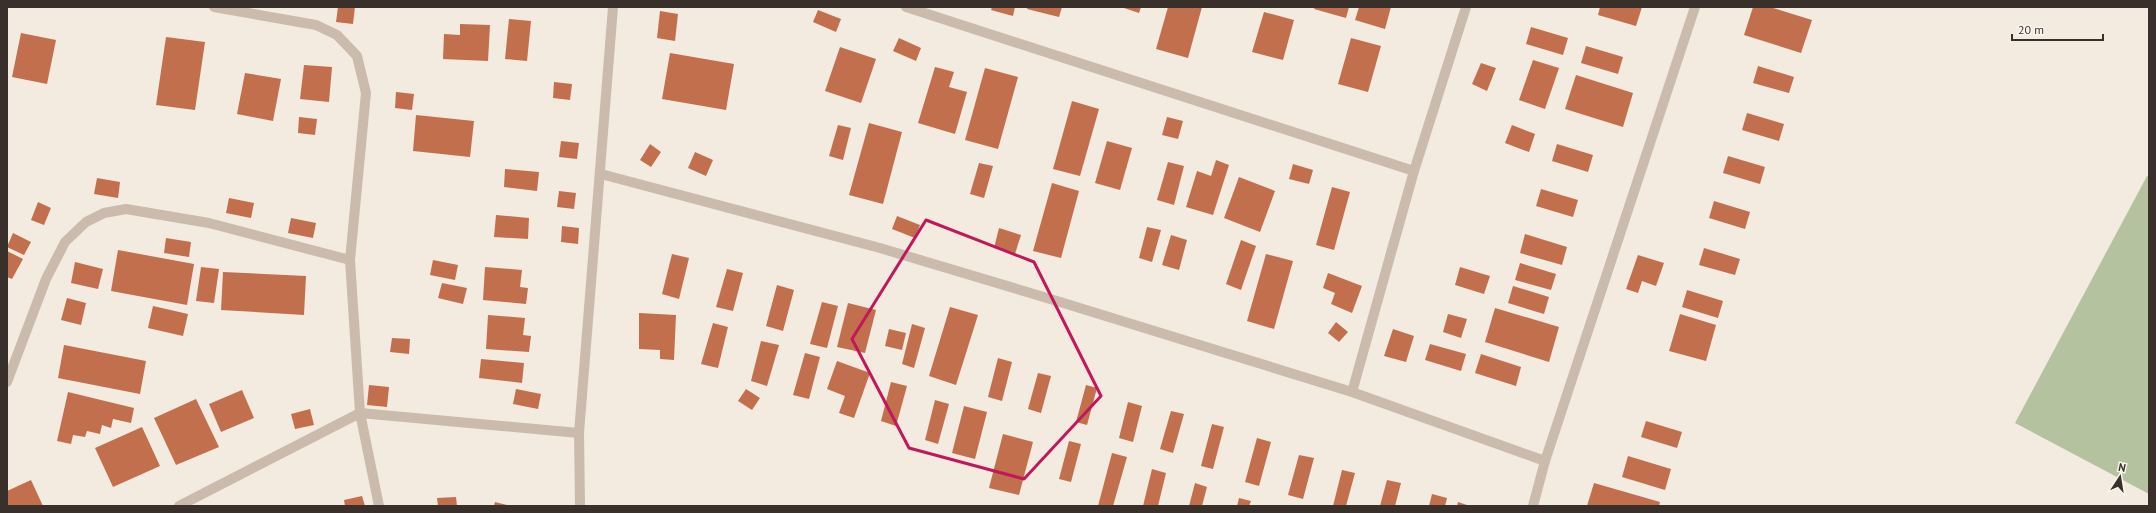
<svg xmlns="http://www.w3.org/2000/svg" width="2156" height="513" viewBox="0 0 2156 513" font-family="'PT Sans',sans-serif">
	<style>
		.green { fill: #b5c2a0 }
		.building { fill: #c26f4e }
		.lines { fill: none; stroke-linecap: round; stroke-linejoin: round }
		.lane { stroke: #cbbbac; stroke-width: 10 }
		.street { stroke: #cbbbac; stroke-width: 10 }
		.marked { fill: none; stroke: #c2185b; stroke-width: 3; stroke-linejoin: round }
	</style>
	<rect width="100%" height="100%" fill="#f3ebe0"/>
	<polygon class="green" points="2147,176 2149,177 2149,494 2015,423"/>
	<g class="building">
		<polygon points="338,7 355,7 353,24 336,22"/>
		<polygon points="992,7 1015,7 1013,16 991,10"/>
		<polygon points="1028,7 1062,7 1059,17 1027,9"/>
		<polygon points="1121,7 1141,7 1139,13"/>
		<polygon points="1168,7 1202,7 1188,58 1156,49"/>
		<polygon points="1315,7 1349,7 1346,18 1314,9"/>
		<polygon points="1359,7 1391,7 1385,29 1355,20"/>
		<polygon points="1600,7 1642,7 1636,26 1598,15"/>
		<polygon points="1753,7 1770,7 1812,20 1801,53 1744,35"/>
		<polygon points="818,10 841,19 836,32 813,22"/>
		<polygon points="660,11 678,14 675,41 657,38"/>
		<polygon points="1264,12 1294,20 1283,60 1252,52"/>
		<polygon points="509,19 531,21 527,61 505,59"/>
		<polygon points="460,24 490,25 488,61 443,59 444,34 460,35"/>
		<polygon points="1531,27 1568,38 1563,55 1526,44"/>
		<polygon points="21,33 56,40 47,84 12,77"/>
		<polygon points="166,37 205,42 195,110 156,105"/>
		<polygon points="899,38 921,48 916,61 893,51"/>
		<polygon points="1351,38 1381,46 1368,92 1338,84"/>
		<polygon points="1586,46 1623,57 1618,74 1581,63"/>
		<polygon points="840,47 876,59 861,103 825,91"/>
		<polygon points="670,53 734,64 726,110 662,99"/>
		<polygon points="1533,60 1559,68 1545,109 1519,100"/>
		<polygon points="1481,63 1496,68 1487,91 1472,84"/>
		<polygon points="304,65 332,67 329,102 300,99"/>
		<polygon points="1758,66 1794,77 1789,93 1753,83"/>
		<polygon points="935,67 954,72 949,87 967,92 955,134 918,123"/>
		<polygon points="985,68 1018,77 998,149 965,140"/>
		<polygon points="245,73 281,79 273,121 237,114"/>
		<polygon points="1576,75 1633,93 1623,127 1565,109"/>
		<polygon points="554,82 572,84 570,100 553,98"/>
		<polygon points="396,92 414,94 412,110 395,108"/>
		<polygon points="1072,101 1099,109 1080,176 1053,169"/>
		<polygon points="1747,113 1784,124 1779,141 1742,130"/>
		<polygon points="416,115 474,121 470,157 413,151"/>
		<polygon points="299,117 317,119 315,135 298,133"/>
		<polygon points="1167,117 1183,121 1178,139 1162,135"/>
		<polygon points="869,123 902,132 883,204 849,195"/>
		<polygon points="838,125 851,128 843,160 829,156"/>
		<polygon points="1512,125 1535,134 1529,152 1505,143"/>
		<polygon points="561,141 579,143 577,159 559,157"/>
		<polygon points="1107,141 1132,148 1120,190 1095,183"/>
		<polygon points="650,144 661,152 651,167 640,160"/>
		<polygon points="1557,144 1593,155 1588,172 1552,161"/>
		<polygon points="695,152 713,160 706,176 688,168"/>
		<polygon points="1728,156 1765,167 1760,184 1723,173"/>
		<polygon points="1216,160 1229,165 1213,215 1186,207 1197,171 1211,176"/>
		<polygon points="1168,162 1184,166 1174,205 1157,200"/>
		<polygon points="979,163 993,166 984,198 970,194"/>
		<polygon points="1293,164 1313,170 1309,184 1289,179"/>
		<polygon points="505,169 539,172 537,191 504,187"/>
		<polygon points="1239,177 1275,191 1260,232 1224,218"/>
		<polygon points="97,178 120,182 118,198 94,194"/>
		<polygon points="1052,183 1079,191 1061,258 1033,251"/>
		<polygon points="1332,187 1350,192 1334,250 1316,245"/>
		<polygon points="1541,189 1578,200 1573,217 1536,206"/>
		<polygon points="559,191 576,193 574,209 557,207"/>
		<polygon points="229,198 254,203 251,218 226,213"/>
		<polygon points="1714,201 1750,212 1745,229 1709,218"/>
		<polygon points="38,202 51,208 44,225 31,220"/>
		<polygon points="496,215 529,218 528,239 494,237"/>
		<polygon points="897,216 920,225 915,238 892,229"/>
		<polygon points="291,218 316,223 313,238 288,233"/>
		<polygon points="562,226 579,228 578,244 561,242"/>
		<polygon points="1147,227 1161,230 1152,262 1139,258"/>
		<polygon points="999,228 1021,235 1015,254 994,248"/>
		<polygon points="13,233 31,242 24,255 7,247"/>
		<polygon points="1525,234 1567,247 1562,265 1520,253"/>
		<polygon points="1171,235 1187,240 1179,270 1162,265"/>
		<polygon points="166,238 191,242 189,257 164,253"/>
		<polygon points="1241,240 1256,246 1241,290 1226,284"/>
		<polygon points="1704,248 1740,259 1735,275 1699,265"/>
		<polygon points="118,250 194,264 187,305 111,291"/>
		<polygon points="7,251 23,259 12,279 7,277"/>
		<polygon points="672,254 689,258 679,299 662,294"/>
		<polygon points="1266,254 1293,261 1274,329 1247,321"/>
		<polygon points="1638,255 1664,263 1656,286 1642,281 1638,293 1626,289"/>
		<polygon points="433,260 458,265 455,280 430,275"/>
		<polygon points="75,262 103,269 98,289 71,283"/>
		<polygon points="1520,263 1556,274 1551,290 1515,280"/>
		<polygon points="201,267 219,269 214,303 196,301"/>
		<polygon points="485,267 522,270 520,287 528,288 526,304 483,300"/>
		<polygon points="1460,267 1490,276 1484,294 1455,285"/>
		<polygon points="727,269 743,273 733,311 716,307"/>
		<polygon points="223,272 306,276 304,315 221,310"/>
		<polygon points="1328,273 1362,286 1352,313 1331,304 1335,293 1323,288"/>
		<polygon points="442,283 467,288 463,304 438,298"/>
		<polygon points="777,285 794,290 783,331 766,326"/>
		<polygon points="1513,286 1549,297 1544,314 1508,303"/>
		<polygon points="1687,290 1723,301 1718,318 1682,307"/>
		<polygon points="67,298 86,303 81,325 61,320"/>
		<polygon points="822,302 838,306 827,348 810,344"/>
		<polygon points="848,303 876,310 865,353 837,347"/>
		<polygon points="153,306 188,314 183,336 148,328"/>
		<polygon points="950,307 978,315 956,385 929,376"/>
		<polygon points="1495,308 1559,327 1549,362 1485,342"/>
		<polygon points="639,313 676,315 674,360 660,359 660,350 639,349"/>
		<polygon points="1448,314 1467,319 1461,338 1443,332"/>
		<polygon points="1680,314 1716,325 1706,361 1669,351"/>
		<polygon points="488,315 525,318 523,335 531,336 529,352 486,349"/>
		<polygon points="1336,322 1348,332 1339,342 1328,333"/>
		<polygon points="713,323 728,327 718,368 701,364"/>
		<polygon points="912,324 925,328 914,368 902,364"/>
		<polygon points="889,329 906,333 902,350 885,346"/>
		<polygon points="1393,329 1414,336 1406,362 1384,356"/>
		<polygon points="392,338 410,339 409,354 390,352"/>
		<polygon points="761,341 779,345 767,386 751,381"/>
		<polygon points="1430,344 1466,354 1461,371 1425,360"/>
		<polygon points="64,345 146,361 140,394 58,378"/>
		<polygon points="805,353 820,357 809,399 793,395"/>
		<polygon points="1481,354 1521,367 1516,386 1475,373"/>
		<polygon points="998,358 1012,362 1002,401 988,397"/>
		<polygon points="481,359 524,363 522,383 479,378"/>
		<polygon points="837,361 870,373 854,418 839,413 845,396 827,389"/>
		<polygon points="1038,373 1051,376 1041,413 1028,409"/>
		<polygon points="891,382 907,386 896,426 881,421"/>
		<polygon points="369,385 389,387 387,407 367,405"/>
		<polygon points="1086,385 1097,388 1087,425 1076,422"/>
		<polygon points="516,389 541,394 538,409 513,404"/>
		<polygon points="746,389 760,398 752,410 738,401"/>
		<polygon points="242,390 254,418 221,432 209,404"/>
		<polygon points="68,392 134,408 131,423 113,419 111,428 102,425 100,434 87,431 85,437 73,435 71,444 57,441"/>
		<polygon points="196,399 219,447 176,465 154,418"/>
		<polygon points="935,400 949,404 938,444 925,440"/>
		<polygon points="1128,402 1142,406 1133,442 1119,438"/>
		<polygon points="964,406 987,412 975,459 952,453"/>
		<polygon points="310,409 314,425 295,429 291,414"/>
		<polygon points="1171,411 1184,414 1173,453 1160,449"/>
		<polygon points="1646,421 1682,432 1677,448 1641,437"/>
		<polygon points="1212,424 1224,427 1213,469 1201,466"/>
		<polygon points="142,427 160,466 113,487 95,448"/>
		<polygon points="1003,434 1033,442 1019,495 989,488"/>
		<polygon points="1257,438 1271,442 1259,486 1245,482"/>
		<polygon points="1069,441 1081,444 1071,482 1059,479"/>
		<polygon points="1112,453 1127,457 1113,506 1098,506"/>
		<polygon points="1299,455 1314,458 1303,499 1288,495"/>
		<polygon points="1628,456 1671,469 1665,490 1622,477"/>
		<polygon points="1152,469 1166,473 1158,506 1143,506"/>
		<polygon points="1342,470 1355,473 1346,506 1333,506"/>
		<polygon points="31,480 43,506 7,506 7,491"/>
		<polygon points="1387,480 1401,483 1395,506 1380,506"/>
		<polygon points="1195,483 1207,487 1202,506 1189,506"/>
		<polygon points="1594,483 1660,502 1659,506 1587,506"/>
		<polygon points="1432,494 1447,498 1445,506 1429,506"/>
		<polygon points="362,496 365,506 345,506 344,500"/>
		<polygon points="456,497 457,506 438,506 437,498"/>
		<polygon points="1239,498 1251,501 1249,506 1237,506"/>
		<polygon points="495,502 507,505 507,506 494,506"/>
		<polygon points="1458,502 1470,506 1457,506"/>
	</g>
	<g class="lines">
		<polyline class="lane" points="179,506 360,413 579,433"/>
		<g class="street">
			<polyline points="214,7 316,25 337,35 357,56 366,93 350,260 360,413 379,506"/>
			<polyline points="906,7 1414,171"/>
			<polyline points="601,174 880,248 1057,301 1352,392 1545,461"/>
			<polyline points="7,382 46,279 65,242 86,222 104,213 126,209 209,223 350,260"/>
			<polyline points="1352,392 1414,171 1466,7"/>
			<polyline points="580,506 579,433 613,7"/>
			<polyline points="1533,506 1545,461 1695,7"/>
		</g>
	</g>
	<path class="marked" d="M926 220 1034 262 1101 396 1024 479 909 448 852 339Z"/>
	<rect width="2156" height="513" fill="none" stroke="#39302b" stroke-width="16"/>
	<g transform="translate(2120 477) rotate(12)" stroke="#faf4ed" stroke-width="3" paint-order="stroke">
	<path d="M0-3L7 15L0 10L-7 15Z" fill="#39302b"/>
	<text y="-6" font-size="11" font-weight="bold" text-anchor="middle" fill="#39302b">N</text>
	</g>
	<path d="M2012 34v6h91v-6" fill="none" stroke="#39302b" stroke-width="2"/>
	<text x="2018" y="34" font-size="12" fill="#39302b" stroke="#faf4ed" stroke-width="3" paint-order="stroke">20 m</text>
</svg>
